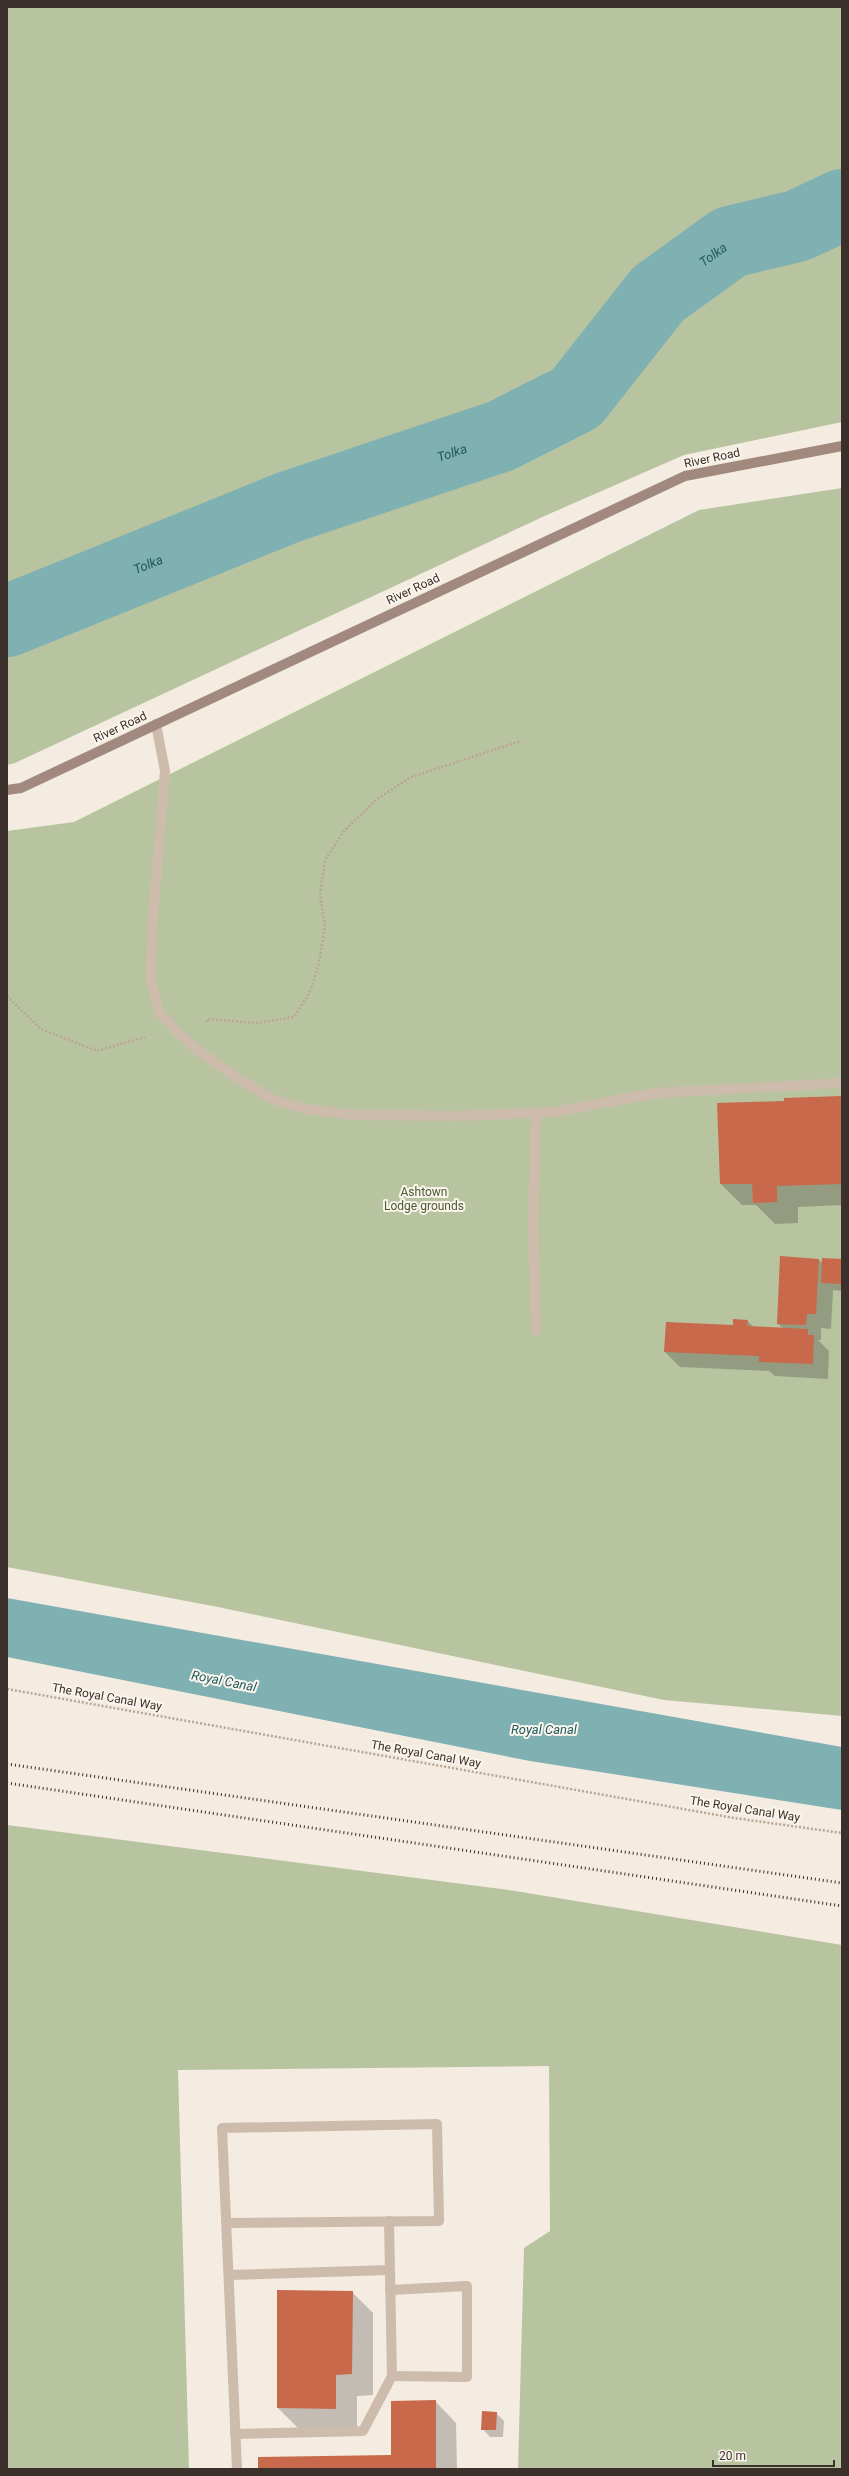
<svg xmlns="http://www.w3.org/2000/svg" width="849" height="2476" viewBox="0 0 849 2476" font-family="Roboto,sans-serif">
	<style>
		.green { fill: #b8c4a0 }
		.water { fill: #7fb0b2 }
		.shadow { fill: #0003 }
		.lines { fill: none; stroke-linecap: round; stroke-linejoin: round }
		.river { stroke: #7fb0b2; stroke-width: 72 }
		.building { fill: #c8694b }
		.path { stroke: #b9a596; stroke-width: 2.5; stroke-dasharray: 2 2; stroke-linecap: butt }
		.lane { stroke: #cdbbac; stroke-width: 10 }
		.secondary { stroke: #a18a7d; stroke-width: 10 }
		.rail { stroke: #3b302b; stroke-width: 3; stroke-dasharray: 1 3; stroke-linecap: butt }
		.labels { text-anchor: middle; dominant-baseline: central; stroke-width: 4; stroke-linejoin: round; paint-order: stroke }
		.street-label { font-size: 12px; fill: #3b302b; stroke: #fbf5ee }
		.park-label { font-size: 12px; fill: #4a5a2e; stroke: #fbf5ee }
		.water-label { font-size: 13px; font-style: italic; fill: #1f5a5e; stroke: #fbf5ee }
	</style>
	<rect width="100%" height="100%" fill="#f4ebe1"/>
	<g class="green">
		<polygon points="7,7 842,7 842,422 684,455 549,514 15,763 7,765"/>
		<polygon points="842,488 842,1716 664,1700 218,1607 7,1567 7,831 74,822 699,510"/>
		<polygon points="7,1825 509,1890 842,1945 842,2469 518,2469 524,2248 550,2231 549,2066 178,2070 189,2469 7,2469"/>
	</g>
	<polygon class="water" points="7,1598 842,1747 842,1810 530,1761 7,1657"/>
	<g class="shadow">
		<polygon points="842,1097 842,1205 798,1207 798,1223 775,1224 756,1205 742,1205 721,1184 785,1102"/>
		<polygon points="819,1260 823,1264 842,1260 842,1291 833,1290 831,1329 821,1328 821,1340 818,1340 829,1351 828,1379 775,1376 769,1371 680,1367 665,1352 747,1321 754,1327 783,1328 778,1324"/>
		<polygon points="278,2291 352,2292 373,2313 373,2395 357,2396 357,2429 299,2429 278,2408"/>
		<polygon points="435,2401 456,2423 457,2469 259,2469 392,2456"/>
		<polygon points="496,2413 504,2421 503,2437 490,2437 483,2429"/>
	</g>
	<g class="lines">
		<path class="river" id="s1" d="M7 621 289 507 501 436 576 398 658 294 730 242 797 226 842 205"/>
	</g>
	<g class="building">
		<polygon points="842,1096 842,1184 777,1186 777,1202 753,1203 752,1184 720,1184 717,1103 784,1101 784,1098"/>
		<polygon points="780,1256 819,1259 816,1314 807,1314 806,1325 777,1324"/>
		<polygon points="822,1258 842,1259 842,1284 821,1283"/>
		<polygon points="733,1319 748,1320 747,1326 808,1329 808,1335 814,1335 813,1364 759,1362 759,1356 664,1352 666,1322 733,1325"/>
		<polygon points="277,2290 353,2291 352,2374 336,2375 336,2409 277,2408"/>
		<polygon points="436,2400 436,2469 258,2469 258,2457 391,2455 391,2401"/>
		<polygon points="482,2411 497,2412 496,2430 481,2430"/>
	</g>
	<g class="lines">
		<g class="path">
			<polyline points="7,996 41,1029 97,1051 145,1037"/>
			<polyline points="207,1022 207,1019 257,1023 294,1017 309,994 318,967 325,927 320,894 325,860 344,831 377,799 411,777 521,741"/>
			<polyline points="7,1689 734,1818 842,1833"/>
		</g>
		<g class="lane">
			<polyline points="156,724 165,771 152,929 151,980 159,1012 177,1032 200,1052 240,1080 274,1100 306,1109 354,1115 462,1116 554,1112 656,1093 842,1083"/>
			<polyline points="536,1330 533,1225 536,1113"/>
			<polyline points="226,2223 439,2221 437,2124 222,2128 237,2469"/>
			<polyline points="229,2275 389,2270"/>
			<polyline points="390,2290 467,2286 467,2377 392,2376"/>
			<polyline points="235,2434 363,2431 392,2376 389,2221"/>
		</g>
		<polyline class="secondary" points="7,790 21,788 685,476 842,446"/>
		<g class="rail">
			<polyline points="7,1764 842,1883"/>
			<polyline points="7,1783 842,1906"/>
		</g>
	</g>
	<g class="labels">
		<g class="street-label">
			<text transform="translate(712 458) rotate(-12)">River Road</text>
			<text transform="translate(413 589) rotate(-25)">River Road</text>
			<text transform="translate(120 727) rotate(-25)">River Road</text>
			<text transform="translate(107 1697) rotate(10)">The Royal Canal Way</text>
			<text transform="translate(426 1754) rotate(10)">The Royal Canal Way</text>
			<text transform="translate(745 1809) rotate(9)">The Royal Canal Way</text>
		</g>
		<g class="park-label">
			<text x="424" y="1192">Ashtown<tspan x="424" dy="14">Lodge grounds</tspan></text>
		</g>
		<g class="water-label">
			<text stroke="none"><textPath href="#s1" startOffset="812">Tolka</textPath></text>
			<text stroke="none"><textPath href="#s1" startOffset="476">Tolka</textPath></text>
			<text stroke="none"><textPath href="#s1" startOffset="152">Tolka</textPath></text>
			<text transform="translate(224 1681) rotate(11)">Royal Canal</text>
			<text x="544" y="1729">Royal Canal</text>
		</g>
	</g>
	<rect width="849" height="2476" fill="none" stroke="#3b302b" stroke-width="16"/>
	<path d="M713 2460v6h121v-6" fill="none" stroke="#3b302b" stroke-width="2"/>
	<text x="719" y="2460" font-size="12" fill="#3b302b" stroke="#fbf5ee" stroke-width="3" paint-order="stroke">20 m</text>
</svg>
